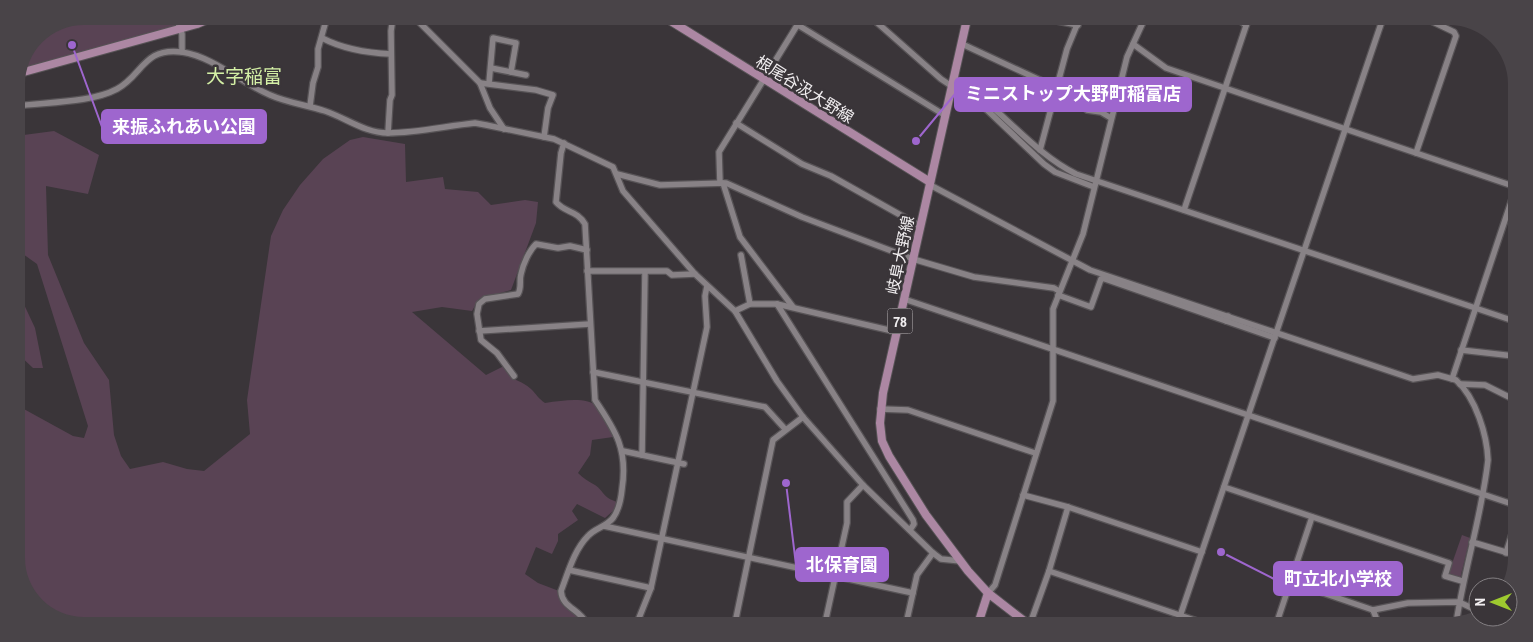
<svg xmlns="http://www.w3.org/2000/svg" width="1533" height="642" viewBox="0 0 1533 642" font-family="'Archivo Narrow','Noto Sans JP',sans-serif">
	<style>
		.green { fill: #594354 }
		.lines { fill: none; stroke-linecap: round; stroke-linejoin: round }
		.minor-casing { stroke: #575356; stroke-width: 8 }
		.major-casing { stroke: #575356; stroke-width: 10 }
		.minor { stroke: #888286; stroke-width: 5.5 }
		.major { stroke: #ac87a3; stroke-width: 8 }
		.labels { text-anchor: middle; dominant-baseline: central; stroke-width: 5; stroke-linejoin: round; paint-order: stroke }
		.shield { fill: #3a3539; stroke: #bab6b9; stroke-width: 1 }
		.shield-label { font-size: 15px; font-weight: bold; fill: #f1eef0 }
		.street-label { font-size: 16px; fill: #f1eef0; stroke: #3a3539 }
		.quarter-label { font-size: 19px; fill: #d3efa5; stroke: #3a3539 }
		.leader { fill: none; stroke: #9e66ce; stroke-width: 2 }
		.callout-dot { fill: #9e66ce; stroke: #3a3539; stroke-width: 2 }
		.callout { fill: #9e66ce; stroke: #9e66ce; stroke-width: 2 }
		.callout-label { font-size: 18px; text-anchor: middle; font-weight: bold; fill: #fff }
	</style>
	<rect width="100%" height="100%" fill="#3a3539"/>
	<g class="green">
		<polygon points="84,16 165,17 176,20 177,26 21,69 36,36"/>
		<path d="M54 131 99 155 88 194 46 186 48 255 84 343 109 380 114 435 121 456 130 469 163 462 187 469 204 471 250 434 247 400 271 236 283 210 300 185 323 159 350 140 363 137 405 144 406 182 443 177 445 189 478 192 491 205 525 200 538 202 536 223 511 290 479 299 472 311 442 307 412 312 486 375 504 366C513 384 519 378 531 389 536 394 539 399 545 403 580 398 605 394 613 437L592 440 590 455 578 473C583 478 588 481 595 485 605 492 602 497 617 502L613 511 605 518 577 504 572 511 578 520 558 534V541L552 554 536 547 525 574 538 583 559 591C563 613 575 607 583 623L58 621 30 599 16 563V396L22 408 73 436 84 438 88 426 37 264 16 249V136Z"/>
		<polygon points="16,293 20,296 35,328 43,368 33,368 16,352"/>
		<polygon points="1462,535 1470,538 1460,579 1448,575"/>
	</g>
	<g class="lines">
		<defs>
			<g id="minor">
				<polyline points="176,17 182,34 182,52"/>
				<polyline points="414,17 480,83 490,108 504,129"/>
				<polyline points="873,19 941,79 986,109 1044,164 1055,172 1094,187"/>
				<polyline points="1052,20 1078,25"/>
				<polyline points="1239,20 1246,25"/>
				<polyline points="798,25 946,116"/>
				<path d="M322 38C343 49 368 53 391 54"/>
				<polyline points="962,44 1057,88 1062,88 1087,110 1101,112 1111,118"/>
				<polyline points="1133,44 1166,68 1516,187"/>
				<polyline points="491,68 526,75"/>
				<path d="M954 78C999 105 1030 151 1076 174L1514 321"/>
				<polyline points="480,83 536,90 553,95 548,108 544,137"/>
				<polyline points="489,83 493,38 516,43 511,72"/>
				<path d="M16 106C46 102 91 103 117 89 143 75 143 47 182 52 214 57 241 83 270 95 288 103 307 105 325 111 346 118 365 133 388 133 417 133 446 126 475 123L486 125 554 139 613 167 623 191 695 274 735 311 777 381 803 417 863 485 933 553 941 559 961 561"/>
				<polyline points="310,106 313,83 318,67 318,49 327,17"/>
				<polyline points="736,123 802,164 831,176 920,226"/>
				<polyline points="388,133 390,100 392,95 391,31 393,17"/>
				<path d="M564 143 561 153 556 202C565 213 577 210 585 224L595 400C616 431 628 450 622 489 621 499 619 510 613 518 606 527 595 528 588 536 574 550 568 573 561 591 562 608 580 609 586 623"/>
				<polyline points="1040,150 1067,49 1079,20"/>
				<polyline points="1416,153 1456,36 1454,32 1431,21"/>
				<polyline points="617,174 660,185 726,183 802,217 913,259 974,277 1054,288 1059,291"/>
				<path d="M930 182 932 186 1090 270 1413 379 1438 375 1456 380C1476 398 1487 435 1488 460 1482 515 1464 569 1456 624"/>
				<polyline points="720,183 719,152 801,19"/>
				<polyline points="723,183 740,237 793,307"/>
				<polyline points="1184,210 1248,20"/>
				<polyline points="741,255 750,304"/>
				<polyline points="587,271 667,271 672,275 695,274"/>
				<polyline points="1105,279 1226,321 1228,316"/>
				<polyline points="1058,295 1091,307 1101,279 1106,278"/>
				<polyline points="904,299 1512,504"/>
				<polyline points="777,304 913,520 914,524 910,530"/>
				<polyline points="735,311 750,304 777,304 897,332"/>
				<polyline points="1226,321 1275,338"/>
				<polyline points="479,331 590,324"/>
				<polyline points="1461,350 1514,356"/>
				<polyline points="593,372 765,407 785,429"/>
				<path d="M514 376 497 353 481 340 477 314 479 304 485 299 518 294C522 287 519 281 521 274 523 264 529 251 536 244L558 248 570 246 587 250"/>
				<polyline points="1452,379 1516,187"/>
				<polyline points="1460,384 1485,385 1513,399"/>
				<polyline points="880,409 908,410 1035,453"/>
				<polyline points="623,451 684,464"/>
				<polyline points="642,455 645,272"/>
				<polyline points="1224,487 1449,563 1445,576 1462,581"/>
				<polyline points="1023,495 1068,507 1202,552"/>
				<polyline points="604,526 913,593"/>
				<polyline points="1472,542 1512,554"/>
				<polyline points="1506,553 1512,534"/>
				<polyline points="569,570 651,588"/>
				<polyline points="1049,571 1209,625"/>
				<polyline points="1291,582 1373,610 1408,603 1459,602 1478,611"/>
				<polyline points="988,593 995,585 1053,401 1053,309 1083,234 1127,57 1144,20"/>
				<polyline points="1373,610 1379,625"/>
				<polyline points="1179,620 1193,625"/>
				<polyline points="637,623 651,588 707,327 705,296 707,286"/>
				<polyline points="735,623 773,440 803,417"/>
				<polyline points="825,623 847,523 847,502 863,485"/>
				<polyline points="906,624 917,575 933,553"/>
				<polyline points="1030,624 1049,571 1068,507"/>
				<polyline points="1177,625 1382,21"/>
				<polyline points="1276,625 1312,517"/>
			</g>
			<g id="major">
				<polyline points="666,18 930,182"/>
				<polyline points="967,19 883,393 880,423 882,441 889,456 926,515 968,571 988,593 1028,624"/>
				<polyline points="20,73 197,24 213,17"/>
				<polyline points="978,624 988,593"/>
			</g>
		</defs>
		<use href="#minor" class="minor-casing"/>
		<use href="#major" class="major-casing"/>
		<use href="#minor" class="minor"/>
		<use href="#major" class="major"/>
	</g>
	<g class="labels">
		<rect class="shield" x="887.5" y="308.5" width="25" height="25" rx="4"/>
		<g class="shield-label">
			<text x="900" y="321">78</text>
		</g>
		<g class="street-label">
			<text transform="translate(805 89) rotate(32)">根尾谷汲大野線</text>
			<text transform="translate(900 255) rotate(-78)">岐阜大野線</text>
		</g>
		<g class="quarter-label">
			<text x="244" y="76">大字稲富</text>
		</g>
	</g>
	<path d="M0 0H1533V642H0ZM84 25H1449A59 59 0 0 1 1508 84V558A59 59 0 0 1 1449 617H84A59 59 0 0 1 25 558V84A59 59 0 0 1 84 25Z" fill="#494448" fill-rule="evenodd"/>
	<path class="leader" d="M916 141L955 94M72 45L102 127M786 483L796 565M1221 552L1274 579"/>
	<g class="callout-dot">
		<circle cx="916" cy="141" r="5"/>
		<circle cx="72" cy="45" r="5"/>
		<circle cx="786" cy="483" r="5"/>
		<circle cx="1221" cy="552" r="5"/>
	</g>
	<g class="callout">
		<rect x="955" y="78" width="236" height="33" rx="5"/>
		<rect x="102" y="110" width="164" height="33" rx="5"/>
		<rect x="796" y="548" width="92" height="33" rx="5"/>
		<rect x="1274" y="562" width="128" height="33" rx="5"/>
	</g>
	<g class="callout-label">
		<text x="1073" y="100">ミニストップ大野町稲富店</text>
		<text x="184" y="133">来振ふれあい公園</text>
		<text x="842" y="571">北保育園</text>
		<text x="1338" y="585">町立北小学校</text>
	</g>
	<g transform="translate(1493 602) rotate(270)"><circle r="24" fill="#3a3539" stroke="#837f82"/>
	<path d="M0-4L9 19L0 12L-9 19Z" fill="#9eca2f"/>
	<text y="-8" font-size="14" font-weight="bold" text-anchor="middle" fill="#f1eef0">N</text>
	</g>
</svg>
